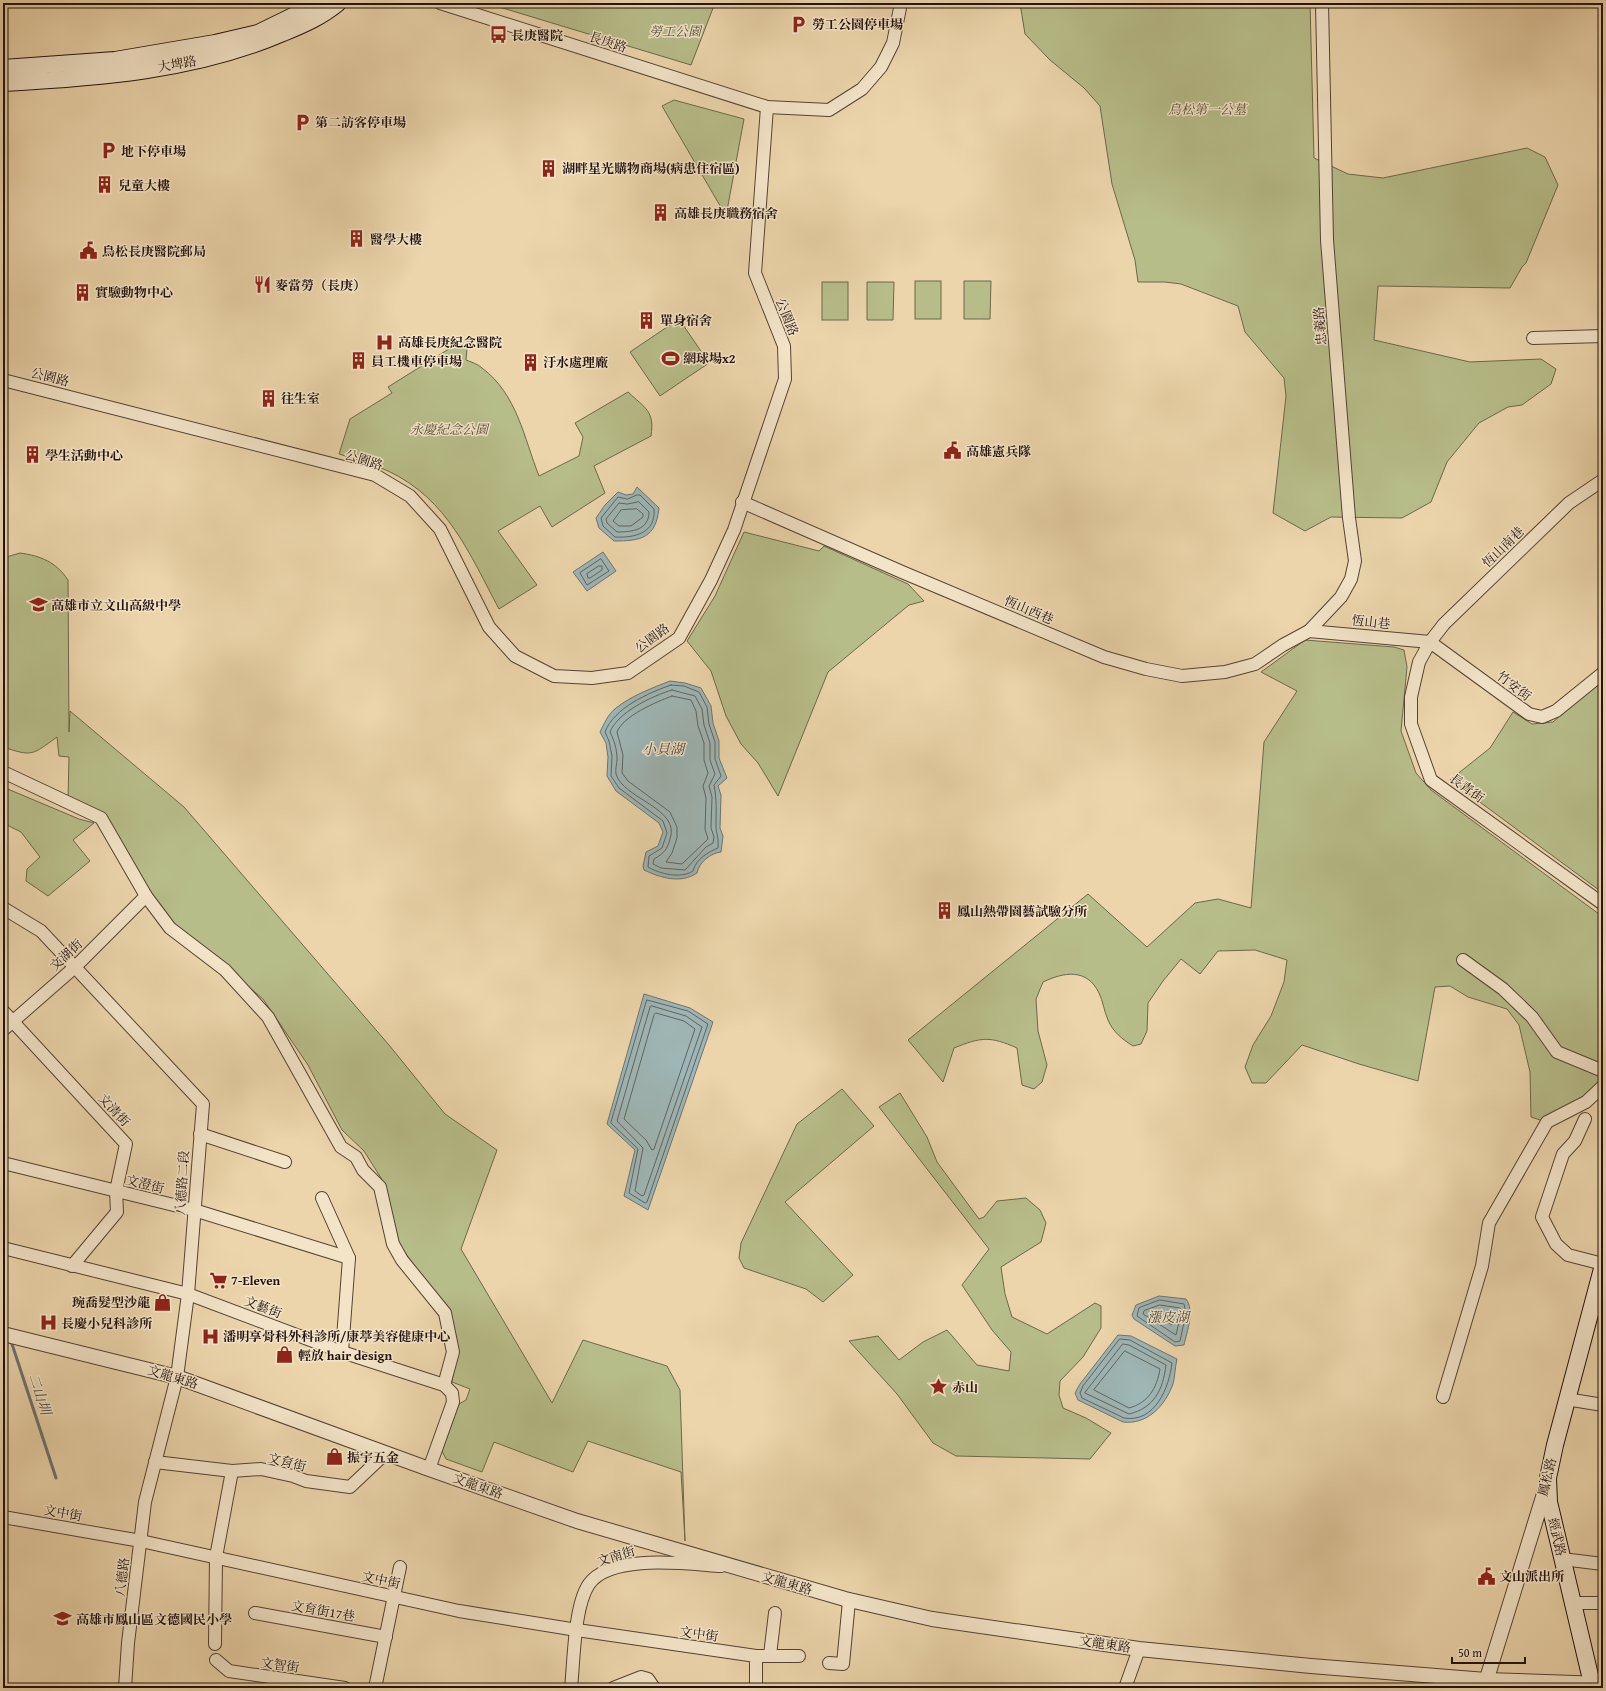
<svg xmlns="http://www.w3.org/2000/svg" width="1606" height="1691" viewBox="0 0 1606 1691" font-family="'Gentium Book Plus','Noto Serif TC',serif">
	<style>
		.green { fill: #b7bd89; stroke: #6c684b }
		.water { fill: #9eb6b5; stroke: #6c7472 }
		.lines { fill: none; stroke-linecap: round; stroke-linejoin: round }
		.shore { stroke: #606461; stroke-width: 1 }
		.stream { stroke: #6c7472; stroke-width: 3 }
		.minor-casing { stroke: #544334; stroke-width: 14 }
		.tertiary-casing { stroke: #544334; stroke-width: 16 }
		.secondary-casing { stroke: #22120d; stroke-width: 18 }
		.minor { stroke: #f3e4c8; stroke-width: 12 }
		.tertiary { stroke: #f3e4c8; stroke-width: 14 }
		.secondary { stroke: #f3e4c8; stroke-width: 16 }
		.labels { text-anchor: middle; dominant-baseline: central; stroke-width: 3; stroke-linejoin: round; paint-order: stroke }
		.poi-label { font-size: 13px; font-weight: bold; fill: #22120d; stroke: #f3e4c8; text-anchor: start }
		.park-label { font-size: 13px; font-style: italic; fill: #564e38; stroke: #f3e4c8 }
		.street-label { font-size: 13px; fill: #22120d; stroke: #f3e4c8 }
		.water-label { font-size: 14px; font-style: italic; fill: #4d4b48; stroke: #f3e4c8 }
	</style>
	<rect width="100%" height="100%" fill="#ecd5ab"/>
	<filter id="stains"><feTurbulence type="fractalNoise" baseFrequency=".005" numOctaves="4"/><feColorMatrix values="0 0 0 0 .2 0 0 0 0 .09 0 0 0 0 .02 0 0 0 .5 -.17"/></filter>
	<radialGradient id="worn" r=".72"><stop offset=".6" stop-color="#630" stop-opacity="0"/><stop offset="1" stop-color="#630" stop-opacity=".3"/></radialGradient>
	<g class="green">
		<polygon points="486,3 715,3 691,65"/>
		<polygon points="1020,3 1310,3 1314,158 1348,174 1383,178 1527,148 1545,157 1558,185 1526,263 1522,267 1510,288 1378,286 1374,340 1470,362 1541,359 1556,369 1551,384 1522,405 1508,407 1479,423 1447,462 1431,502 1402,518 1331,517 1305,531 1273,513 1286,396 1284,378 1245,332 1238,306 1181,284 1165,282 1138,282 1135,260 1112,184 1100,106 1084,88 1050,60 1025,34"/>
		<polygon points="674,100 744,119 726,216 662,106"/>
		<rect x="915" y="281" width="26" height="38"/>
		<polygon points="964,281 991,281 990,319 964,319"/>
		<rect x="822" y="282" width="26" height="38"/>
		<polygon points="867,282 894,282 893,320 867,320"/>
		<polygon points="679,319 709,363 660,396 630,352"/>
		<path d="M468 337 466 360C471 362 478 364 482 368 517 394 524 438 539 476L579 456 583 437 575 423 628 392C645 408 655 411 651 436L594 466 605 493 552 527 540 506 498 531 537 585 499 609C470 555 448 499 388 471 373 464 355 459 339 454L350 419 392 393 388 387Z"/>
		<polygon points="744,532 819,551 824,546 908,584 924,601 909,605 828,672 778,796 758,763 741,744 726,716 711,671 687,641 715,596"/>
		<path d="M20 553C41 556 56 562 68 580L69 732 70 711 184 807 389 1045 445 1114 497 1150 461 1249 552 1403 583 1340 667 1366 680 1390 685 1541 681 1472 588 1441 573 1472 494 1442 482 1472 446 1459 442 1451 459 1404 466 1400 470 1389 452 1382 456 1353 420 1274 399 1244 381 1178 364 1151 342 1130 308 1065 263 999 174 923 157 906 105 817 68 798 69 757 59 756 57 737C32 755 33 757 3 747V558Z"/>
		<path d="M1305 640 1394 647 1404 650 1407 667 1401 731 1416 773 1431 790 1603 917V1078L1578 1103 1543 1121 1531 1117 1530 1072 1519 1025 1507 1009 1468 997 1450 986 1435 987 1418 1081 1359 1064 1302 1045 1266 1083H1252L1245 1067 1253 1045 1271 1016 1284 982 1287 960 1255 950 1218 951 1200 974 1181 959 1163 981 1148 1003 1147 1031 1141 1044 1133 1046C1122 1039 1113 1032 1108 1020 1104 1011 1103 1001 1099 993 1087 968 1064 972 1043 982L1036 999 1038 1031 1047 1065 1042 1082 1034 1089 1022 1085 1017 1048C990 1036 981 1037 954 1048L943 1082 908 1040 1088 894 1147 947 1195 903 1218 899 1251 908 1264 742 1297 691 1261 672Z"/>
		<polygon points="1603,679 1603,893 1450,780 1490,748 1513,712 1532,724 1553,722"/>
		<polygon points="3,787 79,819 94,823 73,840 90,861 48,896 26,881 27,869 40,857 21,832 3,823"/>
		<polygon points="842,1089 874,1126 785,1202 853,1275 823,1302 806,1289 744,1268 739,1258 741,1243 797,1124"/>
		<polygon points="900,1093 927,1137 937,1162 979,1219 984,1217 997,1201 1026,1198 1040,1210 1046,1223 1041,1242 1001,1267 1005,1294 1012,1317 1047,1334 1095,1303 1101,1306 1101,1328 1083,1357 1060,1381 1059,1395 1063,1408 1086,1418 1111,1433 1090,1459 956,1456 933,1443 897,1394 849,1341 878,1336 899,1360 923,1342 947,1330 977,1365 1009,1371 1011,1352 992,1330 962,1285 989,1249 879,1107"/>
	</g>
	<g class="water">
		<path d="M637 487 659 508C656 538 641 541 614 541L599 528 596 518 605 505 618 492 626 495 633 494Z"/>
		<polygon points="603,552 616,571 587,591 573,572"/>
		<path d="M670 681 685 683 701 688 711 706 713 723 719 741V758L727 778 718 786 721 795 720 828 723 836 721 852C711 853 699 862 697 873 681 884 661 878 644 870L643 866 646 852 658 846 663 832 659 823 616 791 607 776 608 757 606 743 600 732C604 724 608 714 616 708 631 696 652 688 670 681Z"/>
		<polygon points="644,994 690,1008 713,1022 648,1210 624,1196 635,1150 607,1124"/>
		<path d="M1159 1296 1186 1299C1195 1311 1187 1331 1184 1345L1175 1346 1134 1319 1132 1315 1136 1305Z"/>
		<path d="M1118 1335 1131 1336 1177 1359C1175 1367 1175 1377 1173 1384 1165 1406 1147 1425 1123 1422L1078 1400 1075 1393 1080 1384Z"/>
	</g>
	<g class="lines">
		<g class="shore">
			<path d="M637 495H640L654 509C656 533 635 538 615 537L603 526 601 518 618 497 627 499Z"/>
			<path d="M639 502 649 512C649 530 632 532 617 532L607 523 606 519 619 503 627 504Z"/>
			<polygon points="637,509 643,514 643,517 631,526 619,526 613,521 621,510"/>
			<polygon points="601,559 609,571 587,585 580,573"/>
			<polygon points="599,566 602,566 602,570 590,578 588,578 587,574"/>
			<path d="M671 685 684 686 699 692 707 707 709 724 715 742V759L721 776 714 785C717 801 716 810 716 826 716 834 719 837 718 848 708 852 696 859 693 871 681 879 660 874 648 867L649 856 662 848 667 833 663 821 619 788 611 776 612 756 609 741 605 732C614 708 648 693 671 685Z"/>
			<path d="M672 690 695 696 702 709 704 725 710 743V760L715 774 709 786 712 797 711 828 714 837 713 843 706 847 685 870 661 868 653 864 654 859C664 853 667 850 670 839 681 808 623 799 616 774 615 770 617 763 617 759 617 749 614 740 610 732 618 712 652 696 672 690Z"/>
			<path d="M672 696 691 700 696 711 698 726 704 743V760L708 773 703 786 706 798 705 829 708 839 682 864 666 862 672 853 677 838V827L670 812 628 781 622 773 623 755 617 732C623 716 656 702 672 696Z"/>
			<polygon points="647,1000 688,1011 708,1024 647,1202 645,1203 629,1193 638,1149 611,1123"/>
			<polygon points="652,1006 686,1016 702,1027 644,1195 642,1196 635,1191 643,1148 617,1121 650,1007"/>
			<polygon points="656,1013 684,1021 695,1029 654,1149 652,1150 646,1140 624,1119 654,1015"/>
			<polygon points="1160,1300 1184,1304 1186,1313 1180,1341 1175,1342 1137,1316 1139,1308"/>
			<polygon points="1160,1305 1180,1308 1181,1313 1176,1335 1143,1314 1144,1311"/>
			<polygon points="1161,1311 1174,1312 1172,1325 1156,1315 1156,1312"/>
			<path d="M1120 1339 1130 1340 1172 1363C1169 1388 1155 1423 1124 1418L1082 1398 1080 1393 1083 1386Z"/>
			<path d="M1123 1344 1129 1345 1166 1365C1163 1390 1154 1408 1129 1414L1085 1393Z"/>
			<path d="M1125 1351 1160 1369C1157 1388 1148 1403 1129 1408L1094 1390Z"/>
		</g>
		<g class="stream">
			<polyline points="3,1317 8,1332"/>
			<polyline points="11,1341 56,1478"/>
		</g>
		<defs>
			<g id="minor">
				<polyline points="440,3 767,107 829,110 862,89 881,67 893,43 901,3"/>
				<polyline points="1533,338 1603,336"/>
				<polyline points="3,380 375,475 410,496 440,529 489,627 515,656 554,676 592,678 628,673 679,638 711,580 734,530 785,379 784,346 755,273 767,107"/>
				<polyline points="1603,480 1569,503 1444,624 1430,642 1419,662 1411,697 1411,724 1431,780 1603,904"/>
				<polyline points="742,502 902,572 1104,657 1146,669 1182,676 1225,672 1255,664 1283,645 1309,631 1341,597 1351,579 1355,561 1349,518 1327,240 1322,3"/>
				<polyline points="1309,631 1430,642"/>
				<polyline points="1430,642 1529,714 1542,717 1556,711 1603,673"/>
				<polyline points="3,772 101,818 146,896 170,928 225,970 268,1017 341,1147 356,1157 363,1170 380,1187 393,1244 402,1260 445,1313 453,1352 444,1385"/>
				<polyline points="3,908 41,931 203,1104 188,1294 177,1377 145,1502 128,1643 125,1688"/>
				<polyline points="1463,960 1503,989 1532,1017 1557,1052 1603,1071"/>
				<polyline points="3,1011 126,1144 116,1191 117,1212 72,1266"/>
				<polyline points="3,1030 75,967 146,896"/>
				<polyline points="1585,1119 1575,1141 1563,1154 1542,1217 1556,1244 1568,1255 1603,1264"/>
				<polyline points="200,1134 285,1162"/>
				<polyline points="3,1163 194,1210 349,1258"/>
				<polyline points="322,1198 349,1258 342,1352"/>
				<polyline points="3,1248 188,1294 342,1352 444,1385 452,1393 453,1402 429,1469"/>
				<polyline points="1443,1397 1482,1266 1489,1223 1547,1122 1586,1102 1603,1086"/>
				<polyline points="1566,1399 1603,1405"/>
				<polyline points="155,1462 232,1471"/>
				<polyline points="3,1517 141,1541 459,1611 577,1630 756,1656 756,1688"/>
				<polyline points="1562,1559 1603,1564"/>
				<polyline points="1572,1603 1603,1603"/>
				<polyline points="255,1613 386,1637"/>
				<polyline points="215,1644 216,1557 232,1471 261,1469 293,1476 306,1481 350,1487 386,1453"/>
				<polyline points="770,1655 775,1613"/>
				<polyline points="756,1656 799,1656"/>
				<polyline points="216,1660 229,1671 345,1688"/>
				<polyline points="829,1663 843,1664 849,1601"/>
				<polyline points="375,1688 400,1567"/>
				<path d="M571 1688C574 1660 574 1606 589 1584 611 1553 688 1564 721 1566"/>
				<polyline points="613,1688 641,1677 648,1679 654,1688"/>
				<polyline points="1125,1688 1139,1649"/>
			</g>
			<g id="tertiary">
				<polyline points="3,1334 177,1377 429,1469 577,1521 845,1599 932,1619 1139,1649 1311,1666 1486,1680 1603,1684"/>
				<polyline points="1484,1688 1547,1484"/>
			</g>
			<g id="secondary">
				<polyline points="3,68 115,60 215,43 258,33 301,12 315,3"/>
				<path d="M3 83C97 78 195 71 283 33 303 25 321 17 338 3"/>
				<polyline points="1593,1688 1549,1502 1548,1478 1555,1445 1603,1265"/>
			</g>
		</defs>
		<use href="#minor" class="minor-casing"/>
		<use href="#tertiary" class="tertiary-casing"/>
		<use href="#secondary" class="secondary-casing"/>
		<use href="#minor" class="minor"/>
		<use href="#tertiary" class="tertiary"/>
		<use href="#secondary" class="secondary"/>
	</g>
	<defs>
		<symbol id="parking-bare" viewBox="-9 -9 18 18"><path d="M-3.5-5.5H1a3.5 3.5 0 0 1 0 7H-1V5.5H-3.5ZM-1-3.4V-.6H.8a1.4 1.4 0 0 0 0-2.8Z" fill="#8f2418" stroke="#f3e4c8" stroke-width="2.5" paint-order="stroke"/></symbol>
		<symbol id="bus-bare" viewBox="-9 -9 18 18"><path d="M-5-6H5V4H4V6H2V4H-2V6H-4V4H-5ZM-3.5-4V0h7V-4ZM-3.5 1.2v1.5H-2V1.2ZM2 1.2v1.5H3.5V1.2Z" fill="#8f2418" stroke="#f3e4c8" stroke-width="2.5" paint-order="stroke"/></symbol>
		<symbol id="building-bare" viewBox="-9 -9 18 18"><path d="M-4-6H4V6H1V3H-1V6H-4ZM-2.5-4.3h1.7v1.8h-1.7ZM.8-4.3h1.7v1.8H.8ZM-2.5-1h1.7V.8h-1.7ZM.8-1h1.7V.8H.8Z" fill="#8f2418" stroke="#f3e4c8" stroke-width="2.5" paint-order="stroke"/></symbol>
		<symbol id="civic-bare" viewBox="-9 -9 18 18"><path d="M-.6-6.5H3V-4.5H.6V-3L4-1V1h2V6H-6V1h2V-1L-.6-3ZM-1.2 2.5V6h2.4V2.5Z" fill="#8f2418" stroke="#f3e4c8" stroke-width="2.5" paint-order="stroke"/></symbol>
		<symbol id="restaurant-bare" viewBox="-9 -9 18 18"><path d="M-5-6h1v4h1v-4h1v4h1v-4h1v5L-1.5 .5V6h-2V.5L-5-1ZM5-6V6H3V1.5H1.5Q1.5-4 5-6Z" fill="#8f2418" stroke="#f3e4c8" stroke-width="2.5" paint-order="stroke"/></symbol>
		<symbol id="hospital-bare" viewBox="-9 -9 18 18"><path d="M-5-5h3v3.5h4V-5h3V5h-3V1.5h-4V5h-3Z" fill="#8f2418" stroke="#f3e4c8" stroke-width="2.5" paint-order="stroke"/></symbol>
		<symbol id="stadium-bare" viewBox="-9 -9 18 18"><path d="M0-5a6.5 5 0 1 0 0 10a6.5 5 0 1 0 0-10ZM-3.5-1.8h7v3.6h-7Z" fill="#8f2418" stroke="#f3e4c8" stroke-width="2.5" paint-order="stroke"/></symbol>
		<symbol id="school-bare" viewBox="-9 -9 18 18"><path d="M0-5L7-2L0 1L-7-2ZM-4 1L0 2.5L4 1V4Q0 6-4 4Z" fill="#8f2418" stroke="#f3e4c8" stroke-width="2.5" paint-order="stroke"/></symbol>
		<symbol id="supermarket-bare" viewBox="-9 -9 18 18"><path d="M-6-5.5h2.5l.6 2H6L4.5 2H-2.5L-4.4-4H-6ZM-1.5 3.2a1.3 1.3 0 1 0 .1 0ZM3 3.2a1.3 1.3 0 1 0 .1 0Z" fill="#8f2418" stroke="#f3e4c8" stroke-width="2.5" paint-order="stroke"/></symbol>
		<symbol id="shop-bare" viewBox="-9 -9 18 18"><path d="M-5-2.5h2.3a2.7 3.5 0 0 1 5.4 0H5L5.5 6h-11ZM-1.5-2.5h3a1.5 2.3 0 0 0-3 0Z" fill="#8f2418" stroke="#f3e4c8" stroke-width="2.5" paint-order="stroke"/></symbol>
		<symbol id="sight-bare" viewBox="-9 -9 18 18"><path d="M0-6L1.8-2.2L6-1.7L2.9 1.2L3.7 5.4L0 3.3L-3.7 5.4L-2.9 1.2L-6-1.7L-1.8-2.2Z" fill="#8f2418" stroke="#f3e4c8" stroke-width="2.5" paint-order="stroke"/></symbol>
	</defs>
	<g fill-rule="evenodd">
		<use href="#parking-bare" x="786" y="12" width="25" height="25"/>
		<use href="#bus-bare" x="486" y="22" width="25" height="25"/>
		<use href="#parking-bare" x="290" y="110" width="25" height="25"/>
		<use href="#parking-bare" x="96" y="138" width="25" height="25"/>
		<use href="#building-bare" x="536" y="156" width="25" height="25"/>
		<use href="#building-bare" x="92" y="172" width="25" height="25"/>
		<use href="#building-bare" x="648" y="200" width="25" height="25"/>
		<use href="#building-bare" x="344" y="226" width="25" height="25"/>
		<use href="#civic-bare" x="76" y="238" width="25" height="25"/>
		<use href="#restaurant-bare" x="250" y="272" width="25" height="25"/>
		<use href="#building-bare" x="70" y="280" width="25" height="25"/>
		<use href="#building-bare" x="634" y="308" width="25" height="25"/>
		<use href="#hospital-bare" x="372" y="330" width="25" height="25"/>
		<use href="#stadium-bare" x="658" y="346" width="25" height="25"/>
		<use href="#building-bare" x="346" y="348" width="25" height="25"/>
		<use href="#building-bare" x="518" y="350" width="25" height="25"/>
		<use href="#building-bare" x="256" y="386" width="25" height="25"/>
		<use href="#civic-bare" x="940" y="438" width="25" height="25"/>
		<use href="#building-bare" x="20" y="442" width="25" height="25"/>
		<use href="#school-bare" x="26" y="592" width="25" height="25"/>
		<use href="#building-bare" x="932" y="898" width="25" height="25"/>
		<use href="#supermarket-bare" x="206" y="1268" width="25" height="25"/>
		<use href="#shop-bare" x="150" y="1290" width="25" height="25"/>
		<use href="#hospital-bare" x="36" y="1310" width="25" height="25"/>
		<use href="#hospital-bare" x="198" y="1324" width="25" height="25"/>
		<use href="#shop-bare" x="272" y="1342" width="25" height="25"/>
		<use href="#sight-bare" x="926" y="1374" width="25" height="25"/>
		<use href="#shop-bare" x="322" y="1444" width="25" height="25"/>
		<use href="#civic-bare" x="1474" y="1564" width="25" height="25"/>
		<use href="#school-bare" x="50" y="1606" width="25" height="25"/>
	</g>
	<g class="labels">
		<g class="poi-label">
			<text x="812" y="24">勞工公園停車場</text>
			<text x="511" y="35">長庚醫院</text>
			<text x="315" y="122">第二訪客停車場</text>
			<text x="121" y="151">地下停車場</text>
			<text x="562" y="168">湖畔星光購物商場(病患住宿區)</text>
			<text x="118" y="185">兒童大樓</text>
			<text x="674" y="213">高雄長庚職務宿舍</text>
			<text x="370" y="239">醫學大樓</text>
			<text x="102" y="251">鳥松長庚醫院郵局</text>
			<text x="275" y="285">麥當勞（長庚）</text>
			<text x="95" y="292">實驗動物中心</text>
			<text x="660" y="320">單身宿舍</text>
			<text x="398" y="342">高雄長庚紀念醫院</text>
			<text x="683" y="358">網球場x2</text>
			<text x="371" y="361">員工機車停車場</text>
			<text x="543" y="362">汙水處理廠</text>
			<text x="281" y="398">往生室</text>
			<text x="966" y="451">高雄憲兵隊</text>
			<text x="45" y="455">學生活動中心</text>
			<text x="51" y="605">高雄市立文山高級中學</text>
			<text x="957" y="911">鳳山熱帶園藝試驗分所</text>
			<text x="231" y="1280">7-Eleven</text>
			<text x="150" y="1302" text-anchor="end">琬喬髮型沙龍</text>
			<text x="61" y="1323">長慶小兒科診所</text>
			<text x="223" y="1336">潘明享骨科外科診所/康葶美容健康中心</text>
			<text x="298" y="1355">輕放 hair design</text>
			<text x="952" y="1387">赤山</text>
			<text x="347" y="1457">振宇五金</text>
			<text x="1499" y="1576">文山派出所</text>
			<text x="76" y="1619">高雄市鳳山區文德國民小學</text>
		</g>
		<g class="park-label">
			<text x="675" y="31">勞工公園</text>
			<text x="1207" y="109">鳥松第一公墓</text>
			<text x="449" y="429">永慶紀念公園</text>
		</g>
		<g class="street-label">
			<text transform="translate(608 42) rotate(18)">長庚路</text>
			<text transform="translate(177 64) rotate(-10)">大埤路</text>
			<text transform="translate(787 317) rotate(68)">公園路</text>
			<text transform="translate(1320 326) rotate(-95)">忠義路</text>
			<text transform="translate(50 377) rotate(14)">公園路</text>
			<text transform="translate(364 460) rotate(18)">公園路</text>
			<text transform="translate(1503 547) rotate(-44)">恆山南巷</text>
			<text transform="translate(1029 610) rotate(23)">恆山西巷</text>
			<text transform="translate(1371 622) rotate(6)">恆山巷</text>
			<text transform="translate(652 638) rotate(-37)">公園路</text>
			<text transform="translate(1514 686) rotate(37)">竹安街</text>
			<text transform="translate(1467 788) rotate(36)">長青街</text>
			<text transform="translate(66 955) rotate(-43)">文湖街</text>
			<text transform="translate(114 1110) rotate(47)">文清街</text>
			<text transform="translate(182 1183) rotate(-86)">八德路二段</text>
			<text transform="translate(145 1184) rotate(14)">文澄街</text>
			<text transform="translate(263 1307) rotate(21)">文藝街</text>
			<text transform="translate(173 1377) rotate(17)">文龍東路</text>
			<text transform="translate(287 1462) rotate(14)">文育街</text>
			<text transform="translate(1547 1477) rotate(-76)">鳳松路</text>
			<text transform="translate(478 1486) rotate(19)">文龍東路</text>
			<text transform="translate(63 1513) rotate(10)">文中街</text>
			<text transform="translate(1557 1537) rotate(77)">經武路</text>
			<text transform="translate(616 1556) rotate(-17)">文南街</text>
			<text transform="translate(122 1577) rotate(-83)">八德路</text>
			<text transform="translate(381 1580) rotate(12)">文中街</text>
			<text transform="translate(787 1583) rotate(16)">文龍東路</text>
			<text transform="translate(323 1611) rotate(10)">文育街17巷</text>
			<text transform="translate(699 1634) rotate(8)">文中街</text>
			<text transform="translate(1105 1644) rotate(8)">文龍東路</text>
			<text transform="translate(280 1665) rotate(8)">文智街</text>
		</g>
		<g class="water-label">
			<text x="663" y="749">小貝湖</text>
			<text x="1168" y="1317">漲皮湖</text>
			<text transform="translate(40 1394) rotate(72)">二山圳</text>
		</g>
	</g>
	<rect width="1606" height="1691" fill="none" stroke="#ecd5ab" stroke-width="16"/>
	<rect x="4" y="4" width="1598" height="1683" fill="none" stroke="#22120d" stroke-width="2"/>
	<rect x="8" y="8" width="1590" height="1675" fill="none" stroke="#22120d"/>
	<path d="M1452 1657v6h73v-6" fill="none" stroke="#22120d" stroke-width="2"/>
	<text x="1458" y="1657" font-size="12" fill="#22120d" stroke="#f3e4c8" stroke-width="3" paint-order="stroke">50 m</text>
	<rect width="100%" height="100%" filter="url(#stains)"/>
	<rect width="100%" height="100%" fill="url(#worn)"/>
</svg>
